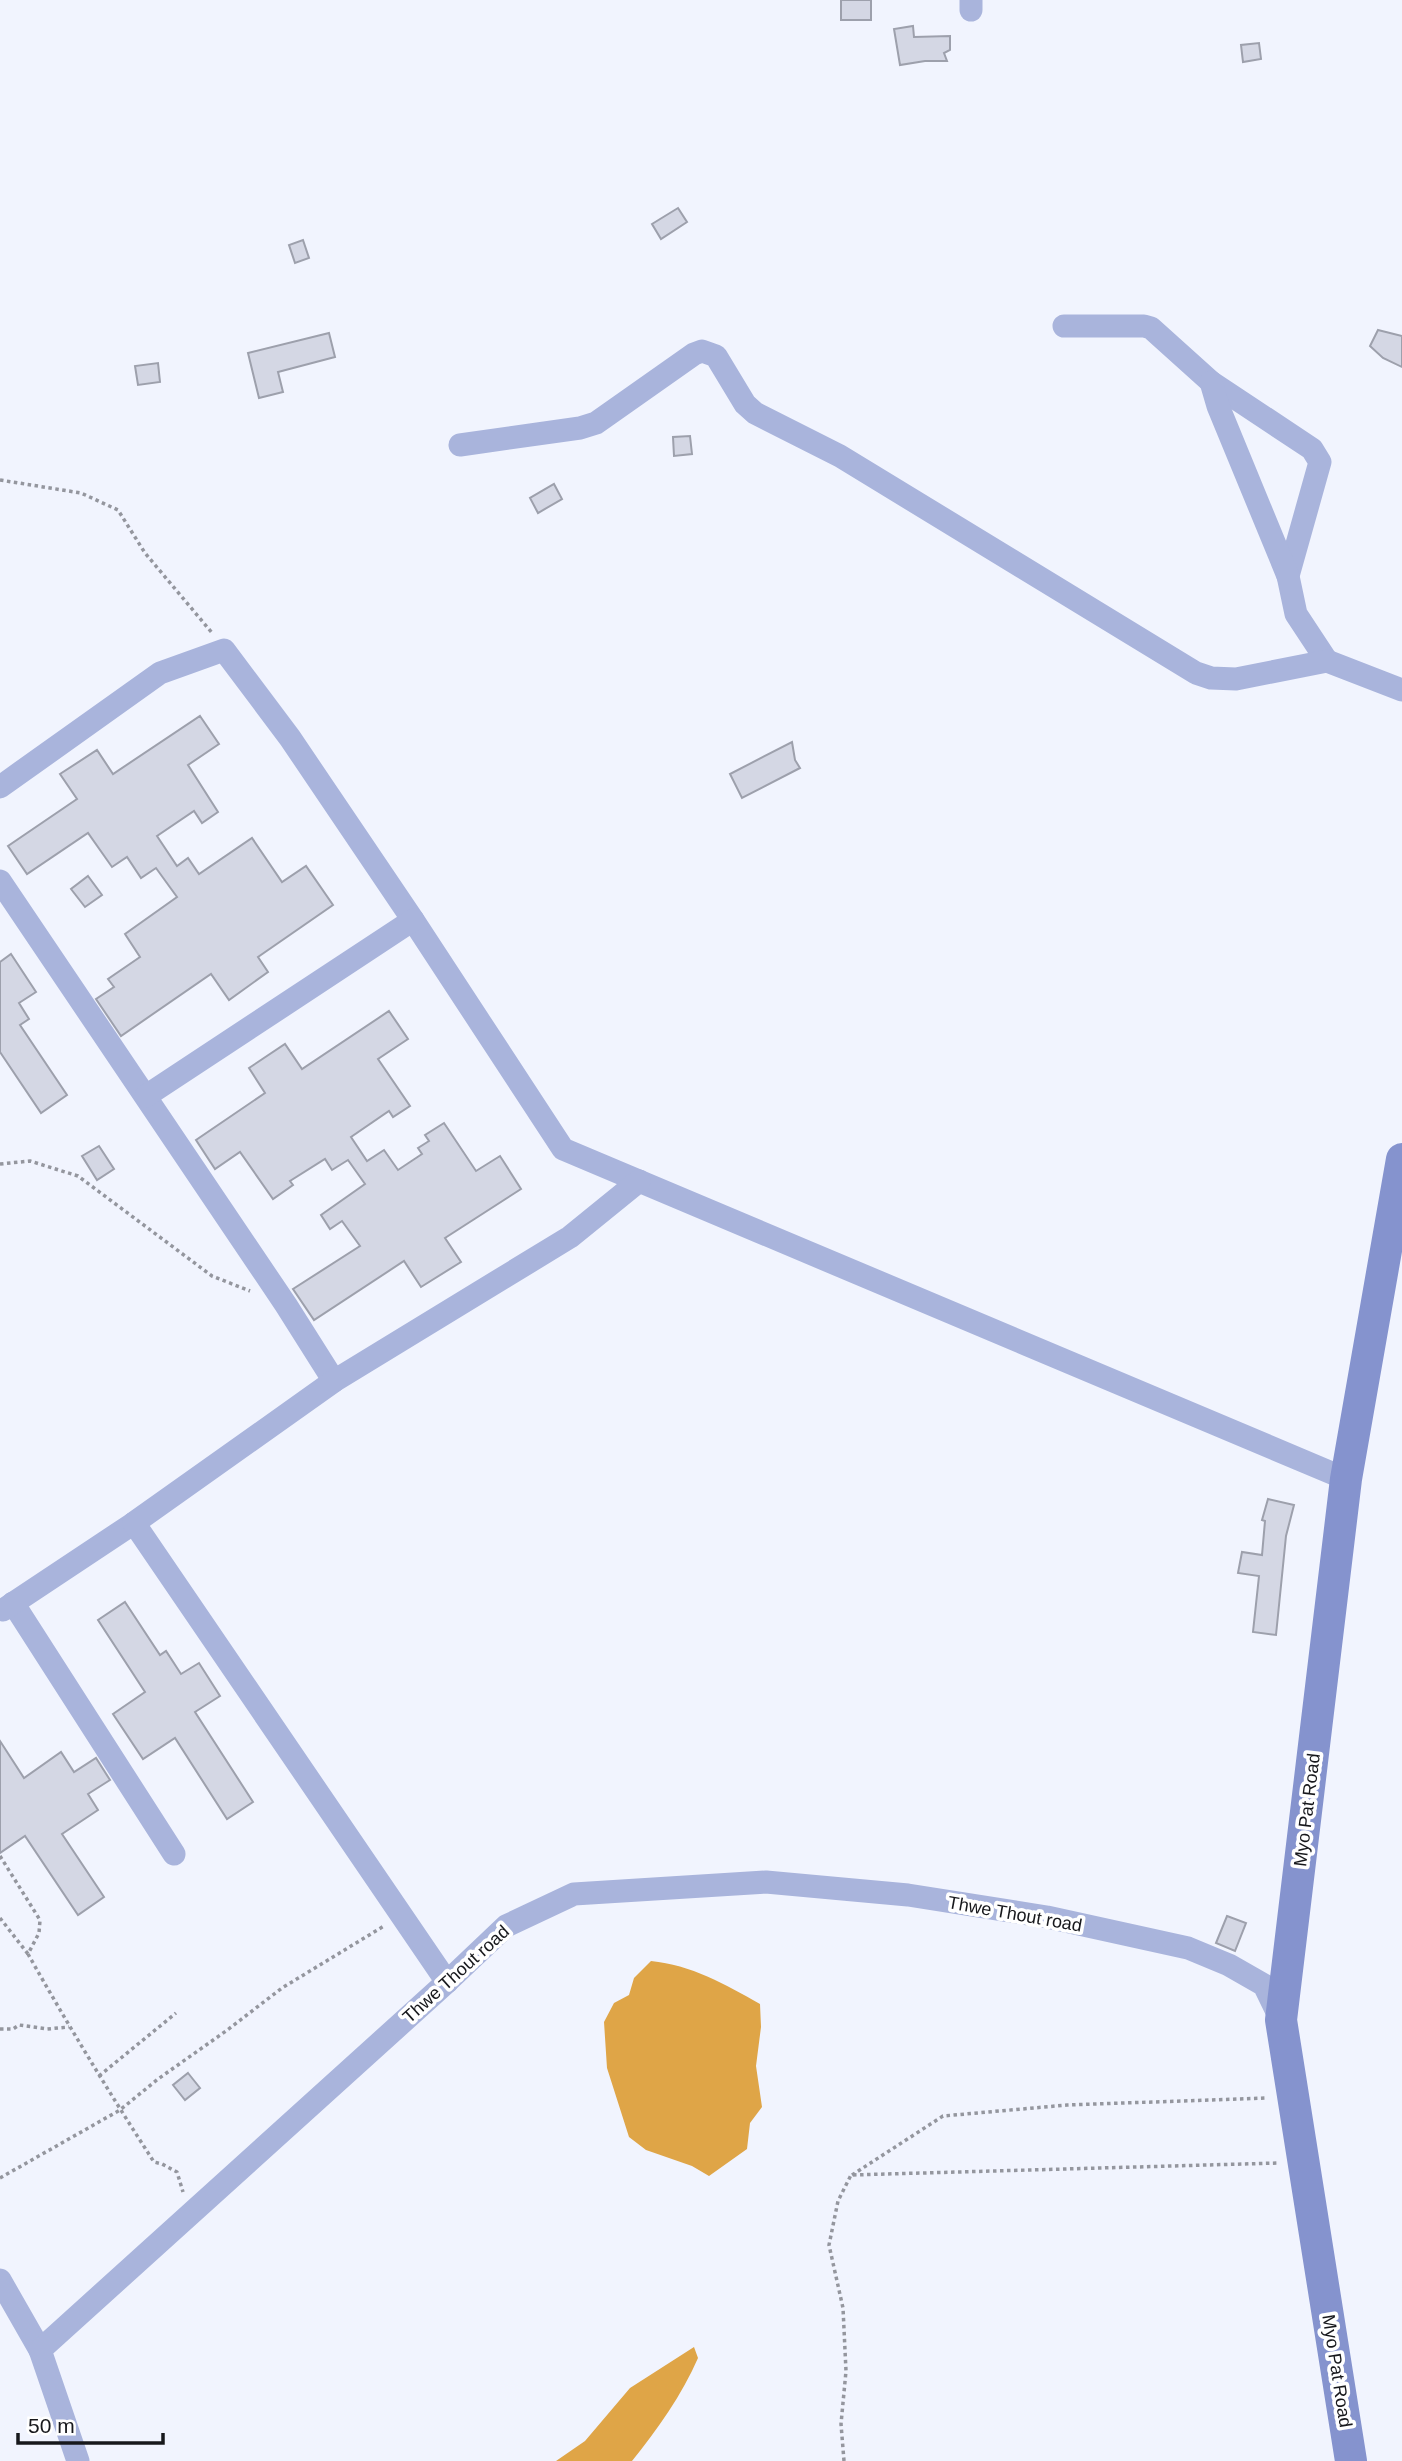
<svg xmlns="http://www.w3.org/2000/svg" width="1402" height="2461" viewBox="0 0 1402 2461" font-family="Helvetica,sans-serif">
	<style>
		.water { fill: #dfa547 }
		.building { fill: #d4d7e4; stroke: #9da0ac; stroke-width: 2 }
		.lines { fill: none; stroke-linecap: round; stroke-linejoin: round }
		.path { stroke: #94969e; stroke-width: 3.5; stroke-dasharray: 3.5 3.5; stroke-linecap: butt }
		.street { stroke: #a9b4dc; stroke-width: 23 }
		.secondary { stroke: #8593ce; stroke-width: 32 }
		.labels { text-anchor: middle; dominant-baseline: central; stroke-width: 7; stroke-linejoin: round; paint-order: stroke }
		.street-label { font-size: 18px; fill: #17181c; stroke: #fff }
	</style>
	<rect width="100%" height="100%" fill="#f1f4fe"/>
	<g class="water">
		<path d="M651 1961C691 1965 725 1984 760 2004L761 2027 756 2066 762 2107 750 2123 747 2149 709 2176 692 2166 646 2150 629 2137 607 2068 604 2022 614 2003 629 1995 634 1978Z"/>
		<path d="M694 2347 698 2358C682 2395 657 2430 632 2461H556L585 2441 630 2388Z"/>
	</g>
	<g class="building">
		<rect x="841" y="0" width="30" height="20"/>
		<polygon points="913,26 914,37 950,36 950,50 944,53 947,61 925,61 900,65 894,29"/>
		<polygon points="1259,43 1261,59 1243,62 1241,45"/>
		<polygon points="678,208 687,222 661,239 652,224"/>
		<polygon points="303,240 309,258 295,263 289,245"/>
		<polygon points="1378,330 1402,336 1402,367 1383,358 1370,346"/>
		<polygon points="329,333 335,357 278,372 283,392 259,398 248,353"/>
		<polygon points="158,363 160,382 138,385 135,366"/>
		<polygon points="690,436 692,454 674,456 673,437"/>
		<polygon points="554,484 562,499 538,513 530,498"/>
		<polygon points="200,716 219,744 188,765 218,812 202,823 194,811 157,836 177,866 188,858 199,874 252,838 282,882 306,866 333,905 258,957 268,972 229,1000 211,974 121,1036 96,999 114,987 108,979 140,957 125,934 177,897 156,868 141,878 127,857 112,867 88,833 27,874 8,846 77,799 60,774 97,750 113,774"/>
		<polygon points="792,742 795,760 800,768 742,798 730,774"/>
		<polygon points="88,876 102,895 85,907 71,889"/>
		<polygon points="11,954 36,992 19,1003 29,1019 20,1025 67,1095 41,1113 0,1052 0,962"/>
		<polygon points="389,1011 408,1039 378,1059 410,1106 393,1117 389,1111 351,1137 367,1161 384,1150 398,1170 422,1154 418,1148 429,1141 425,1135 444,1123 476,1171 500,1156 521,1189 445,1238 461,1262 421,1287 404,1261 314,1320 293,1289 360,1246 342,1221 330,1229 321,1215 365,1184 348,1160 332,1170 325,1159 290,1181 293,1185 273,1199 240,1152 215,1169 196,1140 265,1093 249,1068 285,1044 302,1069"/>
		<polygon points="99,1146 114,1169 97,1180 82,1156"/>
		<polygon points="1268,1499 1294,1505 1286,1536 1276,1635 1253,1632 1259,1576 1238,1573 1242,1552 1262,1555 1265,1521 1262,1520"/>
		<polygon points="125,1602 160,1655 166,1651 181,1674 199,1663 220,1696 195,1712 253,1802 227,1819 175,1738 143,1759 113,1714 145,1692 98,1620"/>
		<polygon points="0,1741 24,1778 61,1752 74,1772 96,1758 110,1780 88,1794 98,1810 62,1834 104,1897 78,1915 25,1836 0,1853"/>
		<polygon points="1227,1916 1246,1923 1235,1951 1216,1943"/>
		<polygon points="188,2073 200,2088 185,2100 173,2085"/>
	</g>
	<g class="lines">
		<g class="path">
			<polyline points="0,480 81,493 118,510 145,553 213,634"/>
			<polyline points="0,1164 30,1161 78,1176 212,1276 250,1291"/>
			<path d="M0 1856 40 1920 39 1933 28 1954C68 2025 110 2094 154 2162L162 2164 177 2172 183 2192"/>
			<polyline points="0,1918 28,1954"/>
			<polyline points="0,2029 13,2029 19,2025 47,2029 69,2027"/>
			<polyline points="99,2076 176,2013"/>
			<polyline points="852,2175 943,2116 1067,2105 1267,2098"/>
			<polyline points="0,2178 120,2110 158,2079 226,2031 282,1988 384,1926"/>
			<polyline points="844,2461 841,2424 846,2371 843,2308 829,2245 838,2201 851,2175 1278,2163"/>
		</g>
		<g class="street">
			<polyline points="971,10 971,0"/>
			<polyline points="1064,326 1144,326 1151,328 1211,382 1312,449 1320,462 1288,576"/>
			<polyline points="1211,382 1218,406 1288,576 1296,614 1327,661"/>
			<polyline points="460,445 580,428 596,423 694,354 702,351 716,356 745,404 755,413 840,456 1196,673 1211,678 1236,679 1327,661 1402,690"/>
			<polyline points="0,787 160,673 224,650 290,738 413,920 563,1149 1346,1479"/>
			<polyline points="0,881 286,1305 334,1381"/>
			<polyline points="146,1096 413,920"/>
			<polyline points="13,1603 174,1854"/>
			<polyline points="3,1610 134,1523"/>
			<polyline points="447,1982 134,1523 334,1381 570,1237 639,1181"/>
			<polyline points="0,2280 40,2350"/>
			<polyline points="78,2461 40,2350 447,1982 506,1926 574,1894 766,1882 908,1895 1047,1917 1188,1948 1229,1965 1264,1985 1281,2020"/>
		</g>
		<polyline class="secondary" points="1351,2461 1281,2020 1346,1479 1402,1159"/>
	</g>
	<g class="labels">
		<g class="street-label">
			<text transform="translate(1307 1810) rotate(-83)">Myo Pat Road</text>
			<text transform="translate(1015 1914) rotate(10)">Thwe Thout road</text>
			<text transform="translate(456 1974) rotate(-42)">Thwe Thout road</text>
			<text transform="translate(1337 2371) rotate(81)">Myo Pat Road</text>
		</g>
	</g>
	<path d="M18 2433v10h145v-10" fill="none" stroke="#17181c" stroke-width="3.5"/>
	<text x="28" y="2433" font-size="21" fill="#17181c" stroke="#ffffff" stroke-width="5" paint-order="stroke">50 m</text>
</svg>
